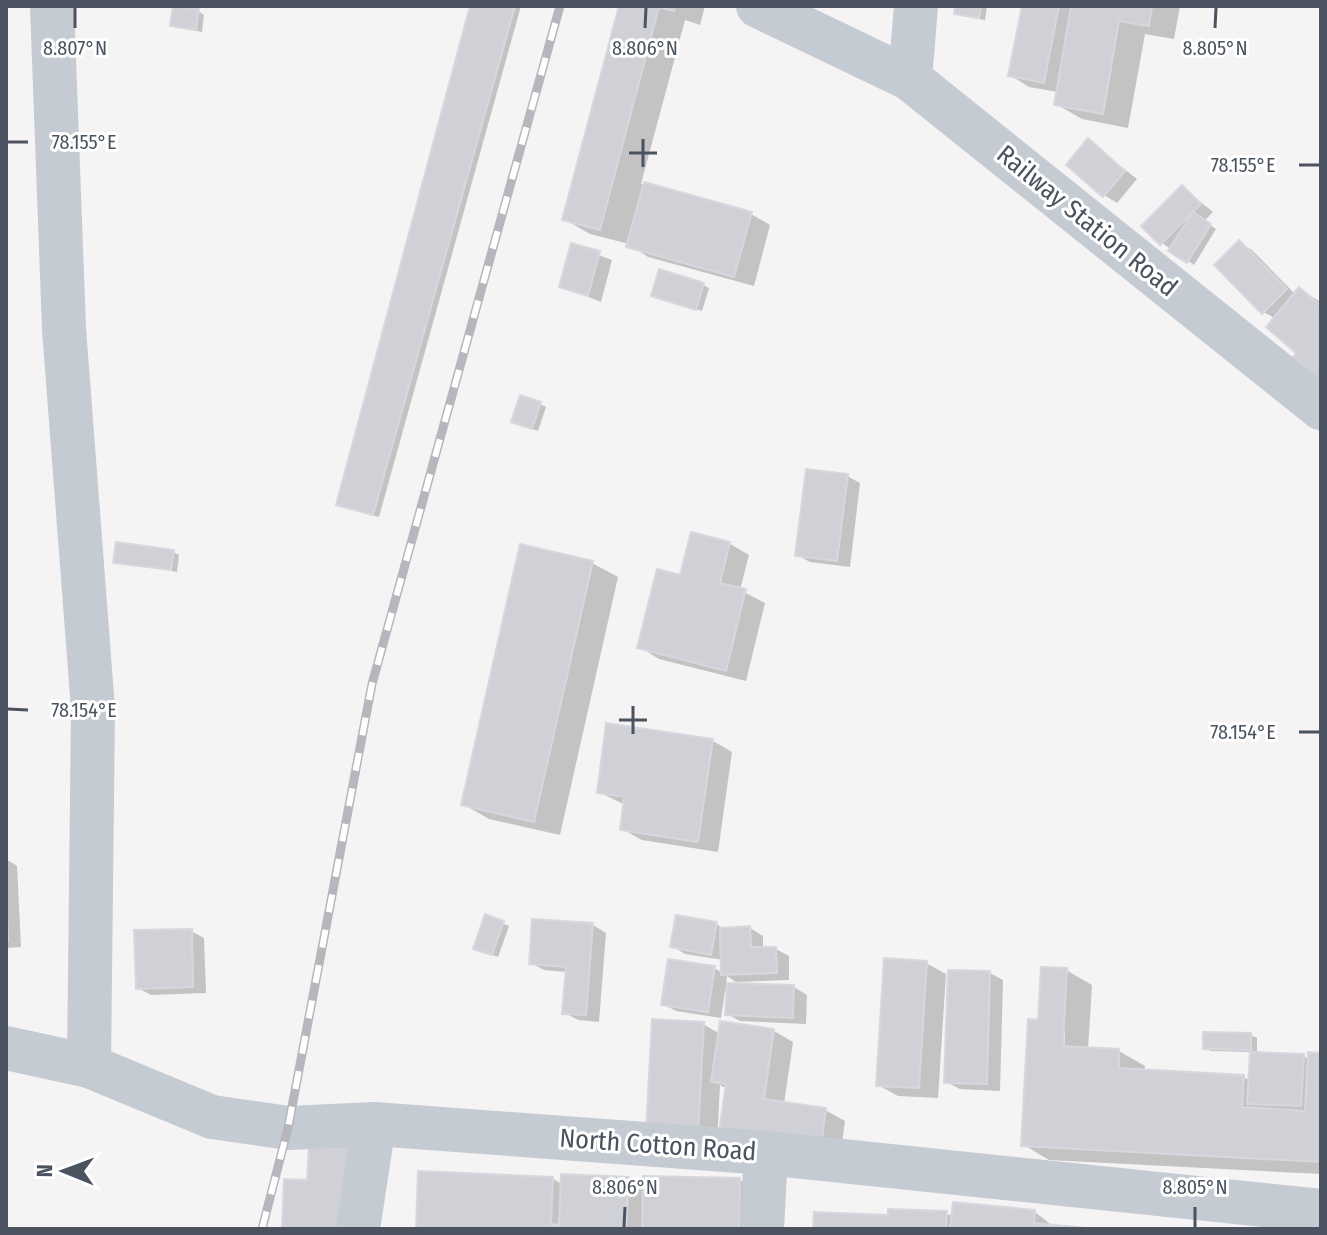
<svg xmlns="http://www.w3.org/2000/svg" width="1327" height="1235" viewBox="0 0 1327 1235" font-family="'Fira Sans Condensed',sans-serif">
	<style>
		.shadow { fill: #0003; fill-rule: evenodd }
		.building { fill: #d0d1d7; stroke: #d7d8de; stroke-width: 2 }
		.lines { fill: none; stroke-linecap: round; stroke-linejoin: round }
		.minor { stroke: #c5cbd3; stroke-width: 44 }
		.rail-casing { stroke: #b5b7bd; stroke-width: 9 }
		.rail { stroke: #fff; stroke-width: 6; stroke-dasharray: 18; stroke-linecap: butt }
		.ticks { fill: none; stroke: #4b5360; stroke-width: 3 }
		.labels { text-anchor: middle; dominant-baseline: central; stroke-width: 6; stroke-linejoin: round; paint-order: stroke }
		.street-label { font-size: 26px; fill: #4b5360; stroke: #fff }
		.ticks-label { font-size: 20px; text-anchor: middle; fill: #4b5360; stroke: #fff; stroke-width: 6; stroke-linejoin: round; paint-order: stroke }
	</style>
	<rect width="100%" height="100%" fill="#f5f3f3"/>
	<g class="shadow">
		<polygon points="472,6 521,6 379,517 345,507"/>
		<polygon points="621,6 705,6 700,25 685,20 641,184 751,214 770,225 754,286 648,257 629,244 590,234 564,219"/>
		<polygon points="957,6 987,6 985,20 962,16 956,13"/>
		<polygon points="1024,6 1180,6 1174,39 1145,34 1128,128 1082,119 1056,104 1058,92 1029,87 1010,75"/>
		<polygon points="198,11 204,15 202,32 172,25"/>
		<polygon points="1089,141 1137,179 1117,203 1104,195"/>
		<polygon points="1182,187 1213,212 1204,221 1216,229 1194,265 1162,243"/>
		<polygon points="1239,243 1252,250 1296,295 1300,290 1321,302 1321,379 1276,319 1264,312"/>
		<polygon points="572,245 612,260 601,302 561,286"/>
		<polygon points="703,285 709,288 702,311 654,295"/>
		<polygon points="540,404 546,407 538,431 519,424"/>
		<polygon points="847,476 860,483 850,567 810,562 797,555"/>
		<polygon points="693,534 730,544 749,555 740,590 765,603 746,681 659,659 640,647 682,577"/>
		<polygon points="173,552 179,555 177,572 115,561"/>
		<polygon points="592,563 618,577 560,835 489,819 463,804"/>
		<polygon points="713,741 732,752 718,852 642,840 622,829 625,805 599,792"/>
		<polygon points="6,859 17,866 21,947 6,948"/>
		<polygon points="486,917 509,926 498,957 482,951"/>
		<polygon points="716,924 725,929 750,928 763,936 763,949 776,949 789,956 789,980 736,982 727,976 726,985 794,987 807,995 806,1024 740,1021 727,1014 728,992 725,991 721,1018 676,1011 663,1004 714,968 723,973 723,960 685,954 672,946"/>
		<polygon points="593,925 606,933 599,1022 578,1020 565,1013 567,972 544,970 531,963"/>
		<polygon points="191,931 204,938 206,993 151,995 138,988"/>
		<polygon points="926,963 946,974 938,1098 898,1096 878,1085"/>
		<path d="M1066 970 1092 985 1088 1049 1119 1051 1145 1066 1144 1072 1243 1077 1251 1081 1252 1052 1211 1051 1205 1048 1251 1035 1257 1038V1054L1303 1056 1310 1060 1321 1055V1174L1049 1160 1024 1145 1040 1022ZM1061 1033H1065L1064 1056Z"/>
		<polygon points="990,973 1003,980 1000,1091 960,1089 946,1082"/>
		<polygon points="703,1024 720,1034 774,1031 793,1042 784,1104 825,1110 845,1121 840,1157 720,1085 717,1144 668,1142"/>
		<polygon points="552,1178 563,1185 628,1179 645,1188 740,1180 760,1191 759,1229 418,1229"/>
		<polygon points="1035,1212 1054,1227 1077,1229 815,1229 890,1217"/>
	</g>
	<g class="building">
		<polygon points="173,6 199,9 196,30 170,26"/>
		<polygon points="470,6 515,6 373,515 336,505"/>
		<polygon points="619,6 675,6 674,11 659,7 600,230 562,220"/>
		<polygon points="955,6 981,6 979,18 954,14"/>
		<polygon points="1022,6 1059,6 1044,83 1008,76"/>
		<polygon points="1071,6 1152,6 1149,26 1119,21 1103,114 1054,105"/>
		<polygon points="1088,138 1125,171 1103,197 1066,165"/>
		<polygon points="644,182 752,212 734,277 626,247"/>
		<polygon points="1182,185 1201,204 1160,245 1141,226"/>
		<polygon points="1193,212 1211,224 1187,263 1168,251"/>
		<polygon points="1239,240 1287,289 1262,314 1214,265"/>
		<polygon points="571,243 600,251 588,296 559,287"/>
		<polygon points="659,269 704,283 696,310 651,296"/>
		<polygon points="1299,287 1321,306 1321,381 1293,357 1296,353 1266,327"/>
		<polygon points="520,395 541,402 532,429 511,422"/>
		<polygon points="806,469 848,474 837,561 795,556"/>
		<polygon points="691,532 730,542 720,583 746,589 726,671 637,648 657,569 680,575"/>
		<polygon points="116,542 174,550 171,570 113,563"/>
		<polygon points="520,544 593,561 534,822 461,805"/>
		<polygon points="606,723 713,739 698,842 620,830 624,797 597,793"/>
		<polygon points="6,886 8,941 6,941"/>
		<polygon points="485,914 504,921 492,955 473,949"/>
		<polygon points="676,915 717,922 711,955 670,947"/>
		<polygon points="532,919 593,923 586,1015 562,1014 566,967 529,964"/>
		<polygon points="750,926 751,947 776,947 777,973 721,975 720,928"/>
		<polygon points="192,929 193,987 136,989 134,930"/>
		<polygon points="884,958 927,961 919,1088 876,1086"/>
		<polygon points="668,959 715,966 708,1012 661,1005"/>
		<polygon points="1041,967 1067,968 1063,1046 1119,1049 1119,1068 1244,1075 1242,1107 1305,1111 1308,1052 1321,1053 1321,1162 1021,1146 1028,1019 1038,1020"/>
		<polygon points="948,970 990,971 987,1084 944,1083"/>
		<polygon points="727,983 794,985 793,1018 725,1015"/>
		<polygon points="652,1019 704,1022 698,1134 646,1132"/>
		<polygon points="720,1021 774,1029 764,1099 826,1108 821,1147 719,1132 726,1084 711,1082"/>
		<polygon points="1203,1032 1251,1033 1251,1050 1203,1049"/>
		<polygon points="1250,1052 1304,1054 1301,1106 1247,1104"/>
		<polygon points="309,1144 355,1146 352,1229 282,1229 284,1179 307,1180"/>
		<polygon points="418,1171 553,1177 551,1224 559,1225 561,1174 629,1177 626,1229 416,1229"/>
		<polygon points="643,1176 740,1178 739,1229 642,1229"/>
		<polygon points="953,1202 1035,1210 1034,1223 1098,1229 950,1229"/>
		<polygon points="888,1209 947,1211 946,1229 813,1229 814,1212 888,1215"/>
	</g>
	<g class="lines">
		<g class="minor">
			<polyline points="52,6 64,329 93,709 89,1066"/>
			<polyline points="758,6 910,79"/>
			<polyline points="916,6 910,79 1321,408"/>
			<polyline points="6,1048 89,1066 212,1117 288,1128 374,1124 766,1153 1321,1211"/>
			<polyline points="358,1229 374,1124"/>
			<polyline points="762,1229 766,1153"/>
		</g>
		<defs>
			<polyline id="rail" points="262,1229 288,1128 372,684 560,6"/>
		</defs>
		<use href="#rail" class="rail-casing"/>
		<use href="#rail" class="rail"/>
	</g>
	<path class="ticks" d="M75 28V8M645 28 646 8M1215 28 1216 8M8 142H28M629 153H657M1299 165H1319M643 167V139M8 709 28 710M619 720H647M1299 732H1319M633 734V706M624 1227 625 1207M1195 1227V1207"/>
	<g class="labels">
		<g class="street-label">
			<text transform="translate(1087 221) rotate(39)">Railway Station Road</text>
			<text transform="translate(658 1145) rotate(4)">North Cotton Road</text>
		</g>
	</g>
	<g class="ticks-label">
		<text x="75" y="55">8.807°N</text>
		<text x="645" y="55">8.806°N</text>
		<text x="1215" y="55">8.805°N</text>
		<text x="84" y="149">78.155°E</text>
		<text x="1243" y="172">78.155°E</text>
		<text x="84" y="717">78.154°E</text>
		<text x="1243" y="739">78.154°E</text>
		<text x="625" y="1194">8.806°N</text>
		<text x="1195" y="1194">8.805°N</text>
	</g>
	<rect width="1327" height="1235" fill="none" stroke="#4b5360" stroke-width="16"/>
	<g transform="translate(64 1171) rotate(271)" stroke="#ffffff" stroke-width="6" paint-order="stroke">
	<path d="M0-6L14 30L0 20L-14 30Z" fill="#4b5360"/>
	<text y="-12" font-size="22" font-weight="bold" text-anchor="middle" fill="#4b5360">N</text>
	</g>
</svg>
